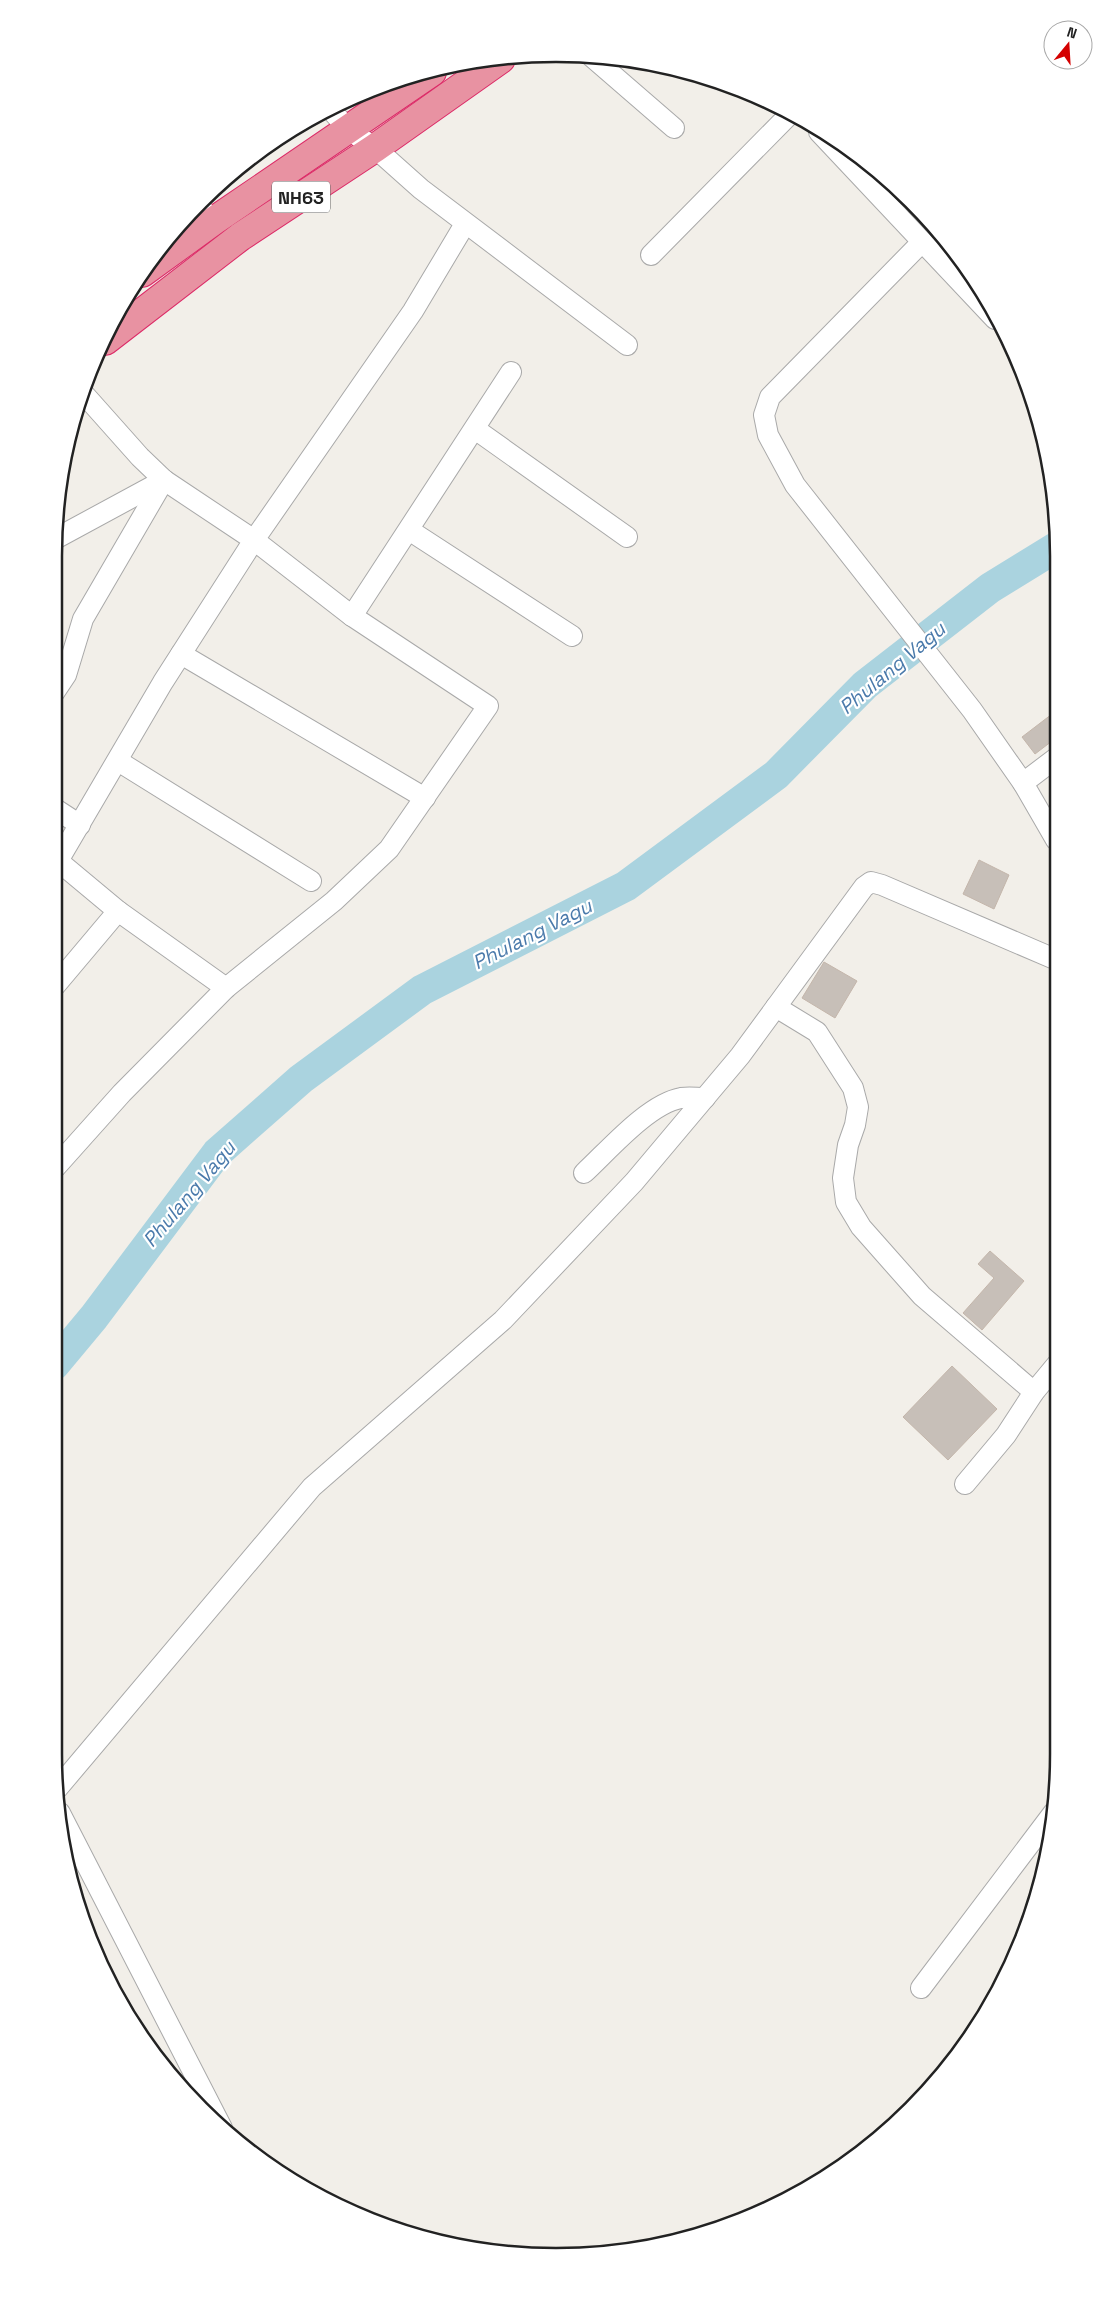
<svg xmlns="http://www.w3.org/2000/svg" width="1113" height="2310" viewBox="0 0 1113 2310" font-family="'Space Grotesk',sans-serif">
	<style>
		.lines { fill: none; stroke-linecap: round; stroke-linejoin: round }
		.river { stroke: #aad3df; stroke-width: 31 }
		.building { fill: #c7bfb8; stroke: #c4b6ab }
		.minor-casing { stroke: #a9a9a9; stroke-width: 22 }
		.highway-casing { stroke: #dc2a67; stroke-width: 30 }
		.minor { stroke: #fff; stroke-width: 20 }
		.highway { stroke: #e892a2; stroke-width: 28 }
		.labels { text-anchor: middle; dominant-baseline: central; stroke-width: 4.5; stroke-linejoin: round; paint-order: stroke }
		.shield { fill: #fff; stroke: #646464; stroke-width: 1 }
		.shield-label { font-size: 18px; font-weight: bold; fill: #222 }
		.water-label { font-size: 20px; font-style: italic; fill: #4a7aab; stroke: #fff }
		.rim { fill: none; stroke: #222; stroke-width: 2.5 }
	</style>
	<rect width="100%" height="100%" fill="#f2efe9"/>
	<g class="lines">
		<polyline class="river" points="54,1365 94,1317 217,1153 301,1079 422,990 626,886 776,775 865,685 990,588 1055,548"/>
	</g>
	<g class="building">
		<polygon points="1056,711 1056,738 1035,754 1022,737"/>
		<polygon points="979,860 1009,875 994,909 963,894"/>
		<polygon points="824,962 857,981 835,1018 802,998"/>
		<polygon points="990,1251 1024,1281 982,1330 963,1313 994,1278 978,1264"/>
		<polygon points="952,1366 997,1409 948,1460 903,1417"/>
	</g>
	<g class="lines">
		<defs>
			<g id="minor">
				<polyline points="592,57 674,128"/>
				<polyline points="331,110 349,130 375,148 421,189 627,345"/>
				<polyline points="819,132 995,319"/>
				<polyline points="197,206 215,220"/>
				<polyline points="922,242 770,397 764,415 768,435 795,485 972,710 1023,783 1056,840"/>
				<polyline points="651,255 789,115"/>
				<polyline points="475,429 627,537"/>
				<polyline points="409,530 572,636"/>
				<polyline points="55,539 164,480"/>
				<polyline points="352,616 511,372"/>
				<polyline points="181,654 425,798"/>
				<polyline points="54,693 66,675 83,619 164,480"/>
				<polyline points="118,761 311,881"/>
				<polyline points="1023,783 1056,758"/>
				<polyline points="54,808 80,825"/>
				<polyline points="58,861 118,911 226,988"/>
				<polyline points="54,864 58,861 163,682 254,540 164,480 140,457 83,393"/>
				<polyline points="54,987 118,911"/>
				<polyline points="776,1007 817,1032 853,1088 858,1107 855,1125 848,1145 843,1178 846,1202 861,1227 922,1296 1034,1392"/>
				<polyline points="54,1169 122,1093 226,988 334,901 389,849 488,706 352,616 254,540 413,311 465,224"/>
				<path d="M584 1173C608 1151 648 1104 681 1098 689 1097 697 1098 705 1098"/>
				<polyline points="965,1484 1006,1435 1034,1392 1058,1363"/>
				<polyline points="57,1789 312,1487 503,1320 634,1182 740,1056 864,887 871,882 882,885 1057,960"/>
				<polyline points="60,1813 222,2128"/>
				<polyline points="921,1988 1054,1812"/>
			</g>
			<g id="highway">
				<polyline points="142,273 215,220 432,72"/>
				<polyline points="105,341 240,237 375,148 501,59"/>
			</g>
		</defs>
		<use href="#minor" class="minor-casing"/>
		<use href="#highway" class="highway-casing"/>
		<use href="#minor" class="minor"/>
		<use href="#highway" class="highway"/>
	</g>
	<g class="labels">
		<rect class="shield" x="272" y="181.5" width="58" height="31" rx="4"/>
		<g class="shield-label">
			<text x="301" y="197">NH63</text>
		</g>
		<g class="water-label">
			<text transform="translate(892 668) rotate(-40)">Phulang Vagu</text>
			<text transform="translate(532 934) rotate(-27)">Phulang Vagu</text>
			<text transform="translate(189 1194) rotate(-50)">Phulang Vagu</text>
		</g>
	</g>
	<path d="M0 0H1113V2310H0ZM556 62H556A494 494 0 0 1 1050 556V1754A494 494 0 0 1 556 2248H556A494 494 0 0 1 62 1754V556A494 494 0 0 1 556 62Z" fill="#fff" fill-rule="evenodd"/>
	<path class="rim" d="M556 62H556A494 494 0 0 1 1050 556V1754A494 494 0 0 1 556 2248H556A494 494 0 0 1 62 1754V556A494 494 0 0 1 556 62Z"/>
	<g transform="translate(1068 45) rotate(18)"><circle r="24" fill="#ffffff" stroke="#a7a7a7"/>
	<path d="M0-4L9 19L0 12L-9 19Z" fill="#d40000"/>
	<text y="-8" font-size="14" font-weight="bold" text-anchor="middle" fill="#222222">N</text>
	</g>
</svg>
